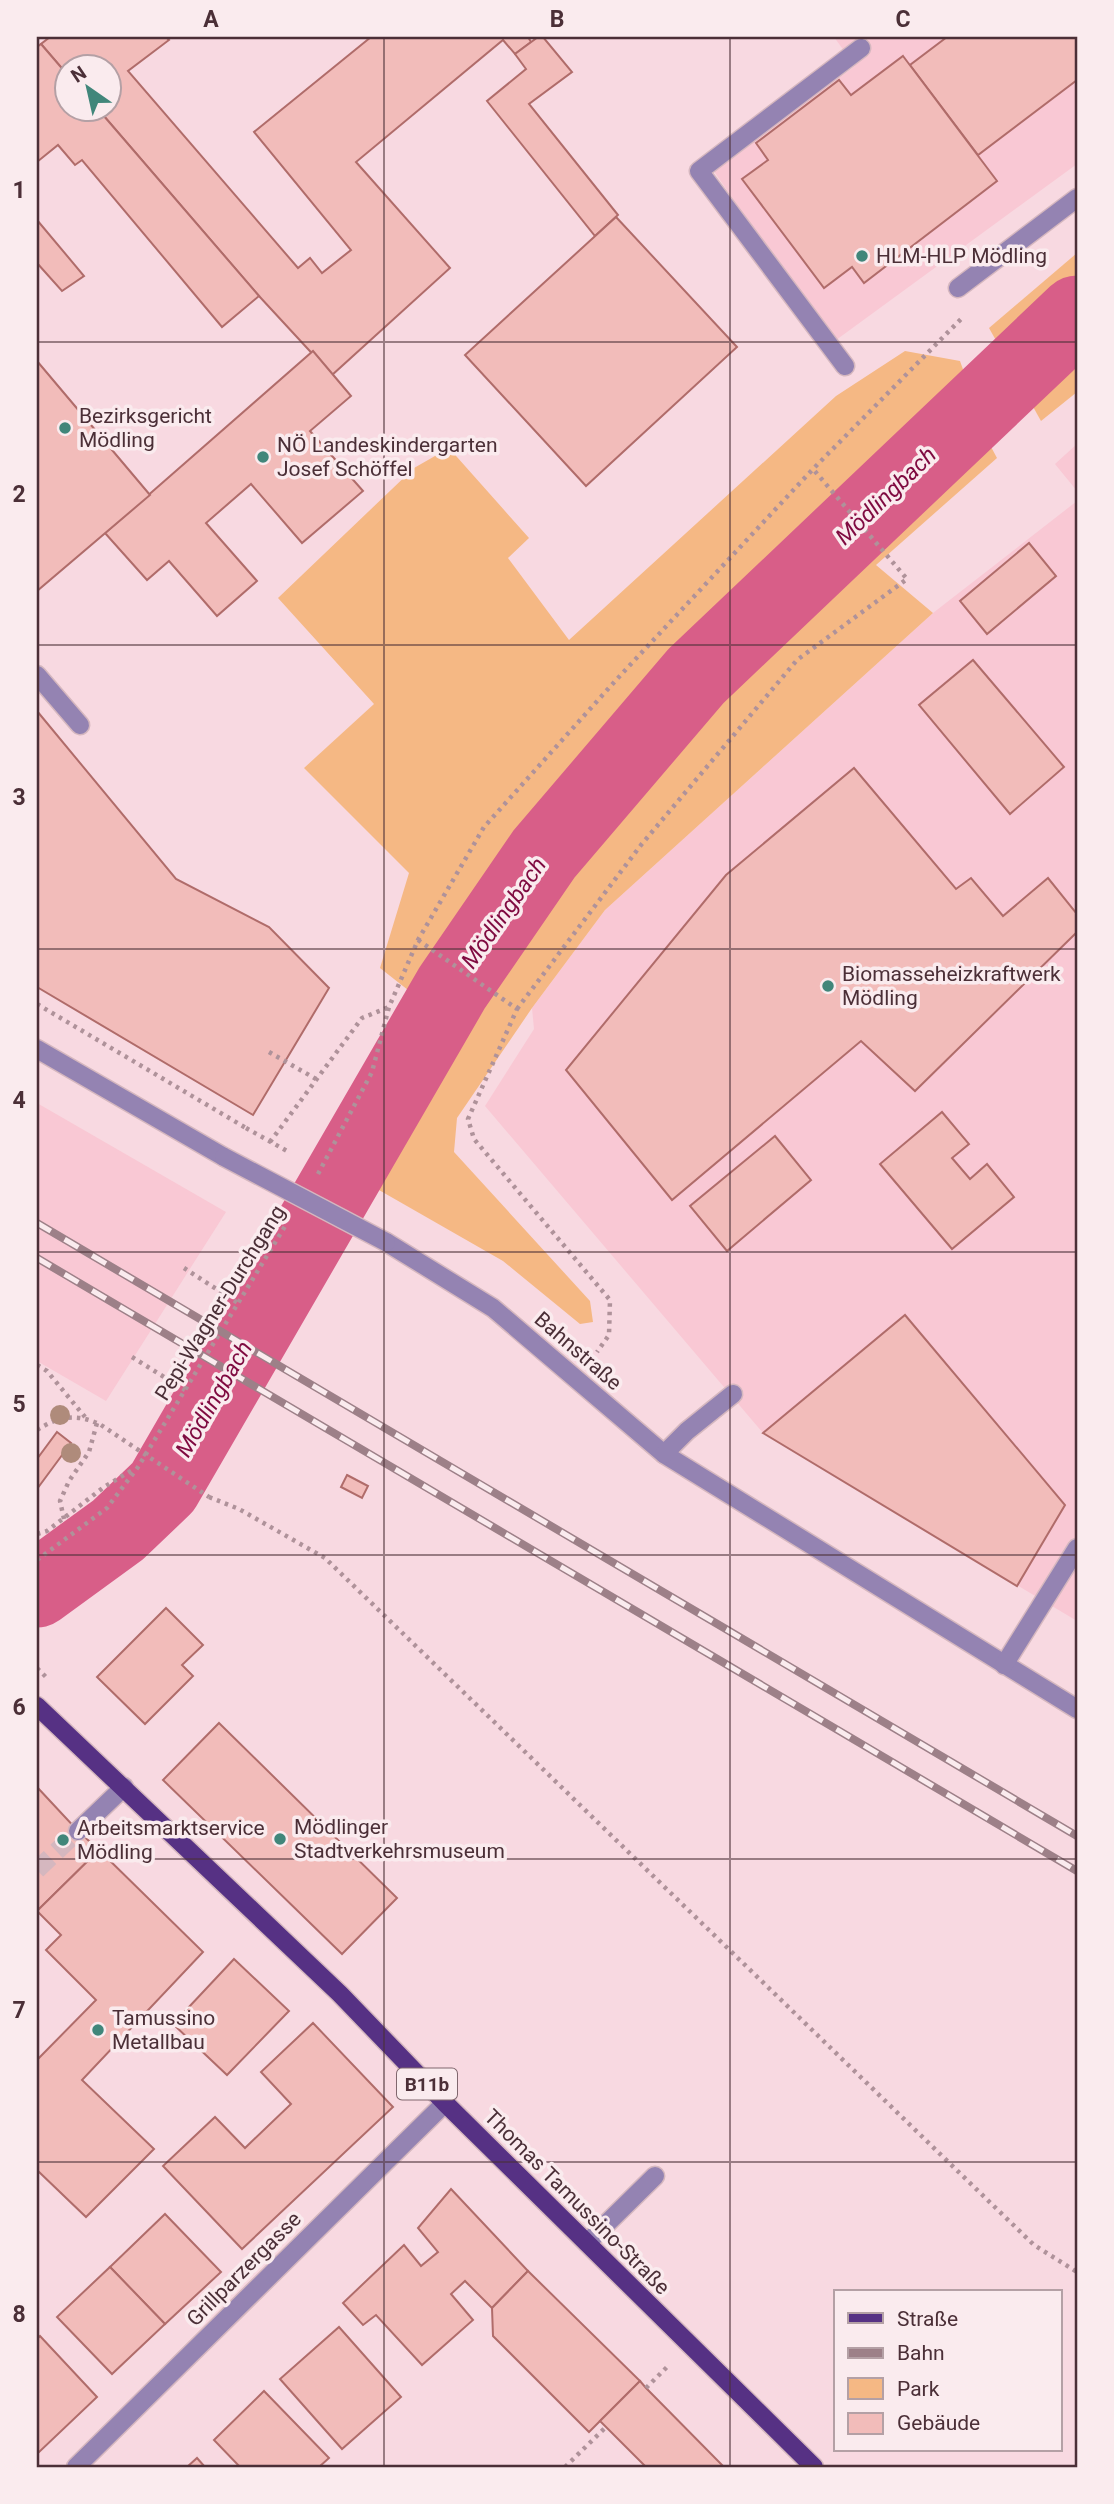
<svg xmlns="http://www.w3.org/2000/svg" width="1114" height="2504" viewBox="0 0 1114 2504" font-family="Roboto,sans-serif">
	<style>
		.built { fill: #f9c8d4 }
		.green { fill: #f5b884 }
		.lines { fill: none; stroke-linecap: round; stroke-linejoin: round }
		.river { stroke: #d85e88; stroke-width: 77 }
		.building { fill: #f2bcba; stroke: #b06c6a; stroke-width: 2 }
		.minor-tunnel { stroke: #d5b7bf; stroke-width: 18; stroke-dasharray: 18 9; stroke-linecap: butt }
		.minor-casing { stroke: #d5b7bf; stroke-width: 21 }
		.major-casing { stroke: #d5b7bf; stroke-width: 21 }
		.path { stroke: #af929a; stroke-width: 4.5; stroke-dasharray: 3.5 5; stroke-linecap: butt }
		.minor { stroke: #9483b2; stroke-width: 18 }
		.major { stroke: #563184; stroke-width: 18 }
		.rail-casing { stroke: #9d8088; stroke-width: 8 }
		.rail { stroke: #faebee; stroke-width: 5; stroke-dasharray: 16; stroke-linecap: butt }
		.minor-bridge-casing { stroke: #d5b7bf; stroke-width: 21; stroke-linecap: butt }
		.path-bridge { stroke: #af929a; stroke-width: 4.5; stroke-dasharray: 3.5 5; stroke-linecap: butt }
		.minor-bridge { stroke: #9483b2; stroke-width: 18 }
		.tree { fill: #af8b7b }
		.grid { fill: none; stroke: #4b2f37; stroke-width: 2; stroke-opacity: 0.55 }
		.poi-dot { fill: #41867a; stroke: #faebee; stroke-width: 2.5 }
		.labels { text-anchor: middle; dominant-baseline: central; stroke-width: 7; stroke-linejoin: round; paint-order: stroke }
		.shield { fill: #faebee; stroke: #80676e; stroke-width: 2 }
		.shield-label { font-size: 19px; font-weight: bold; fill: #4b2f37 }
		.poi-label { font-size: 21px; fill: #4b2f37; stroke: #faebee; text-anchor: start }
		.street-label { font-size: 21px; fill: #4b2f37; stroke: #faebee }
		.water-label { font-size: 23px; font-style: italic; fill: #7f0a40; stroke: #faebee }
		.neatline { fill: none; stroke: #4b2f37; stroke-width: 2.5 }
		.grid-label { font-size: 23px; text-anchor: middle; font-weight: bold; fill: #4b2f37 }
	</style>
	<rect width="100%" height="100%" fill="#f8d9e1"/>
	<g class="built">
		<polygon points="834,37 1077,37 1077,164 832,343 713,170 855,66"/>
		<polygon points="1077,444 1077,491 1055,464"/>
		<polygon points="1077,501 1077,1621 763,1433 485,1106 534,1029 532,1008 605,910 933,613"/>
		<polygon points="37,1103 226,1212 106,1401 37,1361"/>
	</g>
	<g class="green">
		<polygon points="1077,253 1077,392 1041,421 989,328"/>
		<polygon points="905,351 960,361 990,445 997,458 876,565 933,613 605,910 532,1008 457,1118 454,1152 590,1301 593,1322 580,1324 503,1261 344,1170 422,1001 380,968 409,873 304,768 374,704 278,598 414,468 449,448 529,538 508,558 569,640 836,396"/>
	</g>
	<g class="lines">
		<polyline class="river" points="37,1589 118,1530 163,1487 452,988 544,854 696,676 1077,314"/>
	</g>
	<g class="building">
		<polygon points="50,37 166,37 169,40 128,71 298,268 310,258 322,273 351,250 254,132 371,37 528,37 531,42 515,54 503,40 356,162 450,268 332,375 259,296 97,108 108,108 108,66 66,66 66,73 41,44"/>
		<polygon points="538,37 543,37 572,72 529,104 618,215 595,236 487,101 526,69 515,54"/>
		<polygon points="947,37 1077,37 1077,80 978,155 910,65"/>
		<polygon points="41,44 66,73 66,108 97,108 259,296 222,327 82,160 75,165 58,145 37,162 37,47"/>
		<polygon points="903,56 997,181 864,283 852,267 824,288 742,179 768,160 756,143 839,80 851,95"/>
		<polygon points="616,217 737,347 586,486 465,355"/>
		<polygon points="37,220 84,276 62,291 37,263"/>
		<polygon points="313,351 351,396 310,431 363,491 302,543 251,484 206,523 257,581 217,616 169,561 147,580 105,533"/>
		<polygon points="37,361 150,495 37,591"/>
		<polygon points="1029,543 1056,576 987,634 960,601"/>
		<polygon points="973,660 1064,767 1010,814 919,705"/>
		<polygon points="37,711 176,879 269,927 329,988 253,1115 37,987"/>
		<polygon points="854,768 956,889 971,878 1003,916 1048,878 1077,914 1077,932 915,1091 861,1041 672,1200 566,1070 726,875"/>
		<polygon points="942,1112 969,1144 952,1158 970,1179 987,1164 1014,1197 952,1249 880,1164"/>
		<polygon points="775,1136 811,1180 727,1251 690,1206"/>
		<polygon points="905,1315 1065,1505 1017,1586 763,1433"/>
		<polygon points="57,1432 71,1443 37,1489 37,1459"/>
		<polygon points="347,1475 368,1486 362,1498 341,1487"/>
		<polygon points="166,1608 203,1645 182,1665 193,1676 145,1724 97,1677"/>
		<polygon points="219,1723 397,1898 342,1954 163,1780"/>
		<polygon points="37,1787 78,1831 99,1850 37,1911"/>
		<polygon points="99,1850 203,1952 82,2080 154,2149 86,2217 37,2170 37,2060 96,2000 46,1950 61,1935 37,1911"/>
		<polygon points="234,1959 289,2011 227,2075 173,2024"/>
		<polygon points="313,2023 393,2107 242,2249 163,2166 215,2117 245,2148 291,2104 261,2072"/>
		<polygon points="451,2189 528,2271 492,2308 465,2281 451,2294 473,2320 422,2365 376,2315 363,2325 343,2303 404,2245 421,2266 438,2252 418,2228"/>
		<polygon points="165,2214 221,2272 165,2324 110,2267"/>
		<polygon points="110,2267 165,2324 112,2374 57,2317"/>
		<polygon points="528,2271 640,2381 589,2432 493,2336 492,2308"/>
		<polygon points="339,2327 401,2397 342,2449 280,2379"/>
		<polygon points="40,2336 97,2397 37,2454 37,2339"/>
		<polygon points="640,2381 646,2388 724,2467 646,2467 600,2421"/>
		<polygon points="264,2391 329,2458 319,2467 240,2467 214,2440"/>
		<polygon points="197,2458 205,2467 187,2467"/>
	</g>
	<g class="lines">
		<polyline class="minor-tunnel" points="37,1870 78,1831"/>
		<defs>
			<g id="minor">
				<polyline points="958,288 1077,198"/>
				<polyline points="845,366 699,171 861,48"/>
				<polyline points="37,675 80,725"/>
				<polyline points="37,1049 224,1157"/>
				<polyline points="386,1242 493,1308 664,1454 1077,1709"/>
				<polyline points="664,1454 687,1431 733,1394"/>
				<polyline points="1004,1665 1077,1548"/>
				<polyline points="78,1831 124,1787"/>
				<polyline points="587,2243 655,2176"/>
				<polyline points="76,2467 445,2103"/>
			</g>
			<polyline id="major" points="37,1706 340,1994 445,2103 814,2467"/>
		</defs>
		<use href="#minor" class="minor-casing"/>
		<use href="#major" class="major-casing"/>
		<g class="path">
			<polyline points="418,940 517,1009 468,1119 474,1139 610,1300 609,1335 597,1352"/>
			<polyline points="37,1004 246,1128"/>
			<polyline points="517,1009 641,845 797,660 907,579 813,469"/>
			<polyline points="269,1052 316,1079"/>
			<polyline points="270,1142 362,1018 389,1007"/>
			<polyline points="318,1174 372,1072 389,1007 418,940 484,827 617,679 813,469 961,319"/>
			<polyline points="184,1268 238,1303"/>
			<polyline points="132,1357 185,1390"/>
			<polyline points="37,1365 47,1371 85,1417"/>
			<path d="M37 1430C59 1416 77 1413 101 1425"/>
			<polyline points="209,1497 239,1509 325,1558 1034,2245 1077,2272"/>
			<polyline points="64,1519 60,1501 69,1481 89,1452 97,1423"/>
			<polyline points="37,1534 47,1531 104,1487 134,1469"/>
			<polyline points="37,1560 107,1508 138,1467 287,1223"/>
			<polyline points="37,1668 46,1677"/>
			<polyline points="646,2388 668,2366"/>
			<polyline points="565,2467 606,2427"/>
		</g>
		<use href="#minor" class="minor"/>
		<use href="#major" class="major"/>
		<defs>
			<g id="rail">
				<polyline points="37,1223 1077,1836"/>
				<polyline points="37,1258 1077,1871"/>
			</g>
		</defs>
		<use href="#rail" class="rail-casing"/>
		<use href="#rail" class="rail"/>
		<defs>
			<polyline id="minor-bridge" points="224,1157 386,1242"/>
		</defs>
		<use href="#minor-bridge" class="minor-bridge-casing"/>
		<g class="path-bridge">
			<polyline points="246,1128 287,1151"/>
			<polyline points="101,1425 209,1497"/>
		</g>
		<use href="#minor-bridge" class="minor-bridge"/>
	</g>
	<g class="tree">
		<circle cx="60" cy="1415" r="10"/>
		<circle cx="71" cy="1453" r="10"/>
	</g>
	<path class="grid" d="M384 37V2467M730 37V2467M37 342H1077M37 645H1077M37 949H1077M37 1252H1077M37 1555H1077M37 1859H1077M37 2162H1077"/>
	<g class="poi-dot">
		<circle cx="862" cy="256" r="7"/>
		<circle cx="65" cy="428" r="7"/>
		<circle cx="263" cy="457" r="7"/>
		<circle cx="828" cy="986" r="7"/>
		<circle cx="280" cy="1839" r="7"/>
		<circle cx="63" cy="1840" r="7"/>
		<circle cx="98" cy="2030" r="7"/>
	</g>
	<g class="labels">
		<rect class="shield" x="397" y="2068.5" width="60" height="31" rx="5"/>
		<g class="shield-label">
			<text x="427" y="2084">B11b</text>
		</g>
		<g class="poi-label">
			<text x="876" y="256">HLM-HLP Mödling</text>
			<text x="79" y="416">Bezirksgericht<tspan x="79" dy="24">Mödling</tspan></text>
			<text x="277" y="445">NÖ Landeskindergarten<tspan x="277" dy="24">Josef Schöffel</tspan></text>
			<text x="842" y="974">Biomasseheizkraftwerk<tspan x="842" dy="24">Mödling</tspan></text>
			<text x="294" y="1827">Mödlinger<tspan x="294" dy="24">Stadtverkehrsmuseum</tspan></text>
			<text x="77" y="1828">Arbeitsmarktservice<tspan x="77" dy="24">Mödling</tspan></text>
			<text x="112" y="2018">Tamussino<tspan x="112" dy="24">Metallbau</tspan></text>
		</g>
		<g class="street-label">
			<text transform="translate(220 1303) rotate(-58)">Pepi-Wagner-Durchgang</text>
			<text transform="translate(578 1351) rotate(41)">Bahnstraße</text>
			<text transform="translate(577 2202) rotate(45)">Thomas Tamussino-Straße</text>
			<text transform="translate(244 2269) rotate(-45)">Grillparzergasse</text>
		</g>
		<g class="water-label">
			<text transform="translate(886 496) rotate(-44)">Mödlingbach</text>
			<text transform="translate(504 913) rotate(-55)">Mödlingbach</text>
			<text transform="translate(214 1399) rotate(-60)">Mödlingbach</text>
		</g>
	</g>
	<rect width="1114" height="2504" fill="none" stroke="#faebee" stroke-width="77"/>
	<rect x="834" y="2290" width="228" height="161" fill="#faebee" stroke="#b4a0a5" stroke-width="2"/>
	<rect x="848" y="2313" width="35" height="10" fill="#563184" stroke="#b4a0a5" stroke-width="2"/>
	<text x="897" y="2326" font-size="21" fill="#4b2f37">Straße</text>
	<rect x="848" y="2348" width="35" height="10" fill="#9d8088" stroke="#b4a0a5" stroke-width="2"/>
	<text x="897" y="2360" font-size="21" fill="#4b2f37">Bahn</text>
	<rect x="848" y="2378" width="35" height="21" fill="#f5b884" stroke="#b4a0a5" stroke-width="2"/>
	<text x="897" y="2396" font-size="21" fill="#4b2f37">Park</text>
	<rect x="848" y="2413" width="35" height="21" fill="#f2bcba" stroke="#b4a0a5" stroke-width="2"/>
	<text x="897" y="2430" font-size="21" fill="#4b2f37">Gebäude</text>
	<g transform="translate(88 88) rotate(326)"><circle r="33" fill="#faebee" stroke="#b4a0a5" stroke-width="2"/>
	<path d="M0-5L12 26L0 18L-12 26Z" fill="#41867a"/>
	<text y="-10" font-size="19" font-weight="bold" text-anchor="middle" fill="#4b2f37">N</text>
	</g>
	<rect x="38" y="38" width="1038" height="2428" class="neatline"/>
	<g class="grid-label">
		<text x="211" y="27">A</text>
		<text x="557" y="27">B</text>
		<text x="903" y="27">C</text>
		<text x="19" y="198">1</text>
		<text x="19" y="502">2</text>
		<text x="19" y="805">3</text>
		<text x="19" y="1108">4</text>
		<text x="19" y="1412">5</text>
		<text x="19" y="1715">6</text>
		<text x="19" y="2018">7</text>
		<text x="19" y="2322">8</text>
	</g>
</svg>
